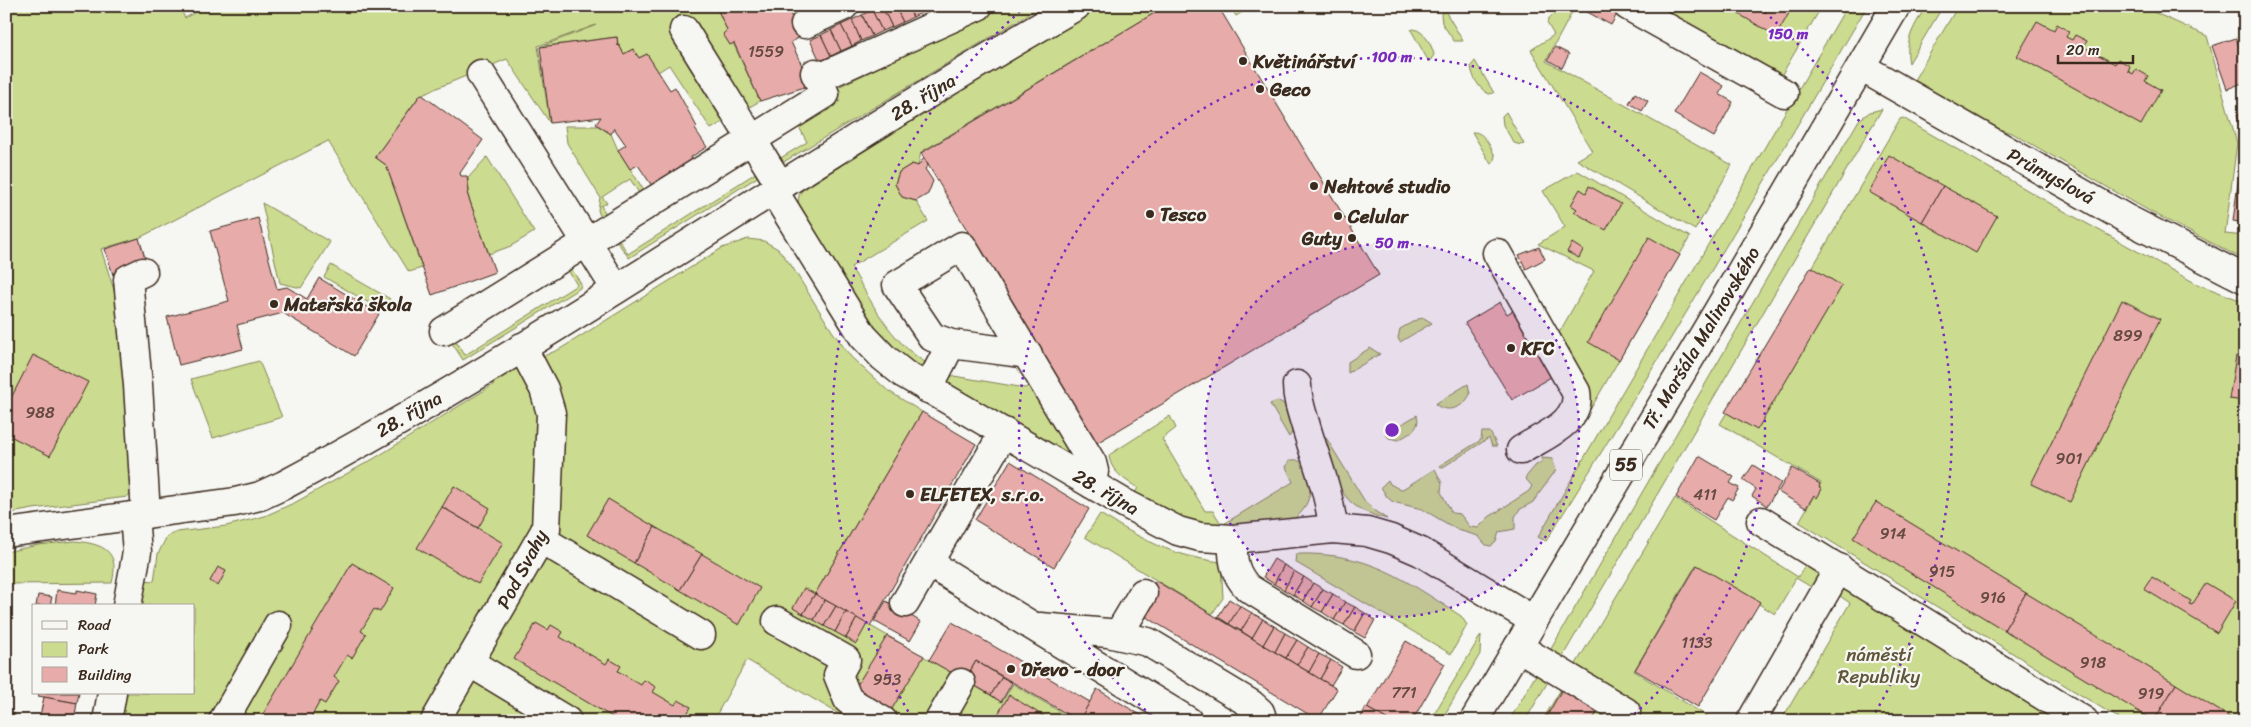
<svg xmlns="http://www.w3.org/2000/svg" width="2251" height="727" viewBox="0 0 2251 727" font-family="Sriracha,sans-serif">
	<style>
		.green { fill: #cbdb8f; stroke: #838256 }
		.building { fill: #e7acaa; stroke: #3b2a1e }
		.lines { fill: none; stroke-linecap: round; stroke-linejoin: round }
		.minor-casing { stroke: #3b2a1e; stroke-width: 31 }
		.major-casing { stroke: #3b2a1e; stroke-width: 31 }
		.minor { stroke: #f6f6f2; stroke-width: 28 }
		.major { stroke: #f6f6f2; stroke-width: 28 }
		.ring { fill: none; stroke: #7b2cbf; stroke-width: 2.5; stroke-dasharray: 2.5 5 }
		.poi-dot { fill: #3b2a1e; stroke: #f6f6f2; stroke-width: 2 }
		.labels { text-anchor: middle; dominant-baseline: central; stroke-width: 4.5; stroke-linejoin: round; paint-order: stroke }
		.number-label { font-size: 16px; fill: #664a41 }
		.shield { fill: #f6f6f2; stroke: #73675e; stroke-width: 1 }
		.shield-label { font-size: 18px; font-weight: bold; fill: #3b2a1e }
		.poi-label { font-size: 19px; font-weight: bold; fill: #3b2a1e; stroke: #f6f6f2; text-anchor: start }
		.street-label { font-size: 19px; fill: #3b2a1e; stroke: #f6f6f2 }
		.park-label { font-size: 19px; fill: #5f563a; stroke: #f6f6f2 }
		.centre { fill: #7b2cbf; stroke: #f6f6f2; stroke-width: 2.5 }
		.ring-label { font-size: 15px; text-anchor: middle; font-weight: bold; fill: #7b2cbf; stroke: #f6f6f2; stroke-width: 4.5; stroke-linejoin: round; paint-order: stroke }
	</style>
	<rect width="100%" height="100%" fill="#f6f6f2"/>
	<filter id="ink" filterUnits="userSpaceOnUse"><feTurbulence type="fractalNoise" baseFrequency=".02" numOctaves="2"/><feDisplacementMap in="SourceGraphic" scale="10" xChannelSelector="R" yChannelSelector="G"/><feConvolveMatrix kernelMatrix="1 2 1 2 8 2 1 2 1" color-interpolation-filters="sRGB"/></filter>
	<g filter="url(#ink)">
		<g class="green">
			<polygon points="6,6 171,6 174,12 180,8 185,18 201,9 200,6 716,6 760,101 711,129 669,65 658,72 647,54 639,58 633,49 624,54 619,45 618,46 617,37 540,47 596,25 538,46 550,123 507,59 420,95 375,157 386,165 422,268 409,272 328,141 139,238 101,249 134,353 132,491 127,497 33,509 6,514"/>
			<polygon points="1006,6 1042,6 777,166 774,162 807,142 798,125 840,101 834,89"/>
			<path d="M1103 6H1166L921 152 918 166 912 164 899 172 895 184 902 197 916 201 928 221 851 267C871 301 890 341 925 362L921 368H917L874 331 798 205 799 195 807 183 934 105Z"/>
			<polygon points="1230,6 1252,6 1236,16"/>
			<polygon points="1559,6 1575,7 1546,61 1732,165 1695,230 1577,160 1592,151 1531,50 1554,35 1547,23 1549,18 1560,10"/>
			<polygon points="1669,6 1822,6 1778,81 1674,20"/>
			<path d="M1847 6H1867C1762 186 1657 365 1546 541L1538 537Z"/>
			<path d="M1926 6H1943L1909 63C1904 40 1915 25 1926 6Z"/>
			<polygon points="1958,6 2140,6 2207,36 2237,143 2225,234 2245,236 2245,260 2151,212 2012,133 2001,130 1914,80"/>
			<polygon points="1444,9 1463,41 1454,41 1442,23 1441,14"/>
			<path d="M1414 29C1424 31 1432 45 1434 55L1429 62 1411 30Z"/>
			<path d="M1475 61 1494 93 1489 94C1479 89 1472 77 1471 66Z"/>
			<polygon points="1882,109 1525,721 1509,721 1859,120 1870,112"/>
			<polygon points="1506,112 1524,144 1521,145 1514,143 1503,125 1502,116"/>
			<polygon points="1903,118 2053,205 2197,284 2245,302 2245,721 2123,721 1799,522 1821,483 1720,424 1900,119"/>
			<polygon points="565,126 598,126 611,134 618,150 645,192 639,193 630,179 602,197 607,203 601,206 607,215 601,219 598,210 600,197 567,143"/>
			<path d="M1472 132C1484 131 1490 146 1495 156L1493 163 1491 164Z"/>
			<polygon points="487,157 534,232 511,246 489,254 467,193 469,192 468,178"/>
			<polygon points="759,171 764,173 629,258 616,240 620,241 628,254"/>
			<polygon points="1578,171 1690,237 1590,410 1588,410 1568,352 1570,349 1555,340 1594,271 1538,244 1565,227 1543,191"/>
			<polygon points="262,203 330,242 301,288 280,283"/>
			<polygon points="748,239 764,241 778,249 791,265 832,331 851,357 887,390 922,412 815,594 954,674 927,721 851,721 747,660 713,721 120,721 125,693 194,693 194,606 140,606 144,580 154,581 158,554 167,536 177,532 226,526 265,516 296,502 375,458 493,385 495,377 560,349 722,248"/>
			<polygon points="331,265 390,299 383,311 324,277"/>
			<polygon points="571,268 581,284 580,288 463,360 452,343 457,343 465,355 577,285 569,272"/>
			<polygon points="1424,318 1432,323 1400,342 1398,338 1400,329 1418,319"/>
			<polygon points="1370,348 1380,354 1348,373 1348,362"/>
			<polygon points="259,361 282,417 213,438 191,379"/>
			<polygon points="948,375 1025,388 1033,384 1074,460 954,389 948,381"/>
			<path d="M1468 384 1470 394C1464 408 1447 414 1435 404Z"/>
			<path d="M1278 401C1291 405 1290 419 1293 431L1289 437 1270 404Z"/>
			<path d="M1417 415C1421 429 1409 434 1398 440L1389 438 1385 434Z"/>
			<path d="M1170 416 1176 428 1162 439 1205 511H1213L1222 525 1293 482 1286 467 1289 461C1304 454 1310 477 1310 489 1310 500 1303 515 1291 520 1285 522 1276 522 1269 523 1240 526 1213 529 1185 521 1168 515 1150 503 1134 494L1138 488C1125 480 1110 471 1109 455Z"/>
			<polygon points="1482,432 1490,432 1497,446 1492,446 1489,438 1443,467 1439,466 1481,440"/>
			<path d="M1324 436H1325L1364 500 1373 510 1387 519C1336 507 1337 481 1324 436Z"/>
			<polygon points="1542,458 1552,459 1556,470 1533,502 1519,510 1515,517 1515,529 1499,532 1496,542 1491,546 1486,545 1478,536 1458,530 1422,509 1393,502 1387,497 1381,487 1388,480 1390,484 1401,490 1435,469 1442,483 1441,492 1452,513 1460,514 1470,527 1478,528 1489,517 1529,491 1532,486 1525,478 1536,465 1542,462"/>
			<polygon points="1675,498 1798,577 1809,559 1828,573 1818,591 1796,578 1775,614 1696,565 1634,671 1715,721 1542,721"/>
			<path d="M1100 514C1142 539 1171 556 1221 562L1223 598 1212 614 1085 537Z"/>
			<path d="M75 541C104 544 120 551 112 583L6 584V552L38 545Z"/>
			<path d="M1296 554C1369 552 1402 578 1461 616L1467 625 1451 654 1295 562Z"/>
			<polygon points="1844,584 2062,721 1781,721 1850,603 1837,594"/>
			<polygon points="1481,635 1480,654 1441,721 1430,721"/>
			<polygon points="1013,684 1076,721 952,721 973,685 1002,702"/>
		</g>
		<g class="building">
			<polygon points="716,6 794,6 788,9 801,37 791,42 811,85 760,101 734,43 730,45 723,34 727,30"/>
			<polygon points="880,6 882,6 892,27 882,31 872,10"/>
			<polygon points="882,6 895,6 903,22 892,27"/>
			<polygon points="895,6 908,6 913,17 903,22"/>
			<polygon points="908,6 920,6 923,12 913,17"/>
			<polygon points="920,6 932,6 933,7 923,12"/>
			<polygon points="1166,6 1218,6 1379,275 1095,444 921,153"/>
			<polygon points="1581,6 1602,6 1617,14 1611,25 1580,8"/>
			<polygon points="1741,6 1793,6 1776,36 1737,13"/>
			<polygon points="872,10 882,31 872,36 862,15"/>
			<polygon points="862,15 872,36 861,41 852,20"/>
			<polygon points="852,20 861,41 852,46 841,25"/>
			<polygon points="2037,21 2054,30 2057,24 2069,31 2066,37 2072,40 2075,35 2087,41 2084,47 2115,64 2118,59 2130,66 2128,71 2133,74 2136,69 2148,76 2145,81 2161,90 2141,125 2017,56"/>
			<polygon points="841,25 852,46 841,51 831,30"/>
			<polygon points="831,30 841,51 831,56 821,35"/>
			<polygon points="821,35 831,56 820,61 810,40"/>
			<polygon points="617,37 618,46 619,45 624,54 633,49 639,58 647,54 670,90 675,87 697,127 695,129 707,147 691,157 692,161 652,186 638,165 630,169 618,150 626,145 614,128 611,134 596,124 601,117 550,123 540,47"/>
			<polygon points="2236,38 2245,64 2245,82 2227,89 2212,46"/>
			<polygon points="1555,47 1569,54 1562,68 1548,60"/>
			<polygon points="1699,72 1724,86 1719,94 1733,102 1714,137 1674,114"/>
			<polygon points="1635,93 1648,101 1642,111 1629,103"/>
			<polygon points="421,94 483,140 460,173 461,176 467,176 469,192 467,193 495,272 432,295 386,165 375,157"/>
			<polygon points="2245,112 2245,125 2240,127 2237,114"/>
			<polygon points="2242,153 2245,153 2245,223 2233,221"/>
			<polygon points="1889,155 1943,186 1922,222 1869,192"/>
			<polygon points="924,158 928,165 925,169 933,181 928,194 916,201 902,197 895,184 899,172 912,164 918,166"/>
			<polygon points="1589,186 1621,204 1606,230 1574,212 1577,209 1571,205 1580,189 1586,193"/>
			<polygon points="1943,186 1997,216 1976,253 1922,222"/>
			<polygon points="258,218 277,289 287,287 307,299 319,278 379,314 354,356 283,313 237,325 243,349 179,365 167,317 229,301 210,231"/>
			<polygon points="1649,237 1680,255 1619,360 1588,342"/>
			<polygon points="139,238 147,264 146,262 113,273 113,275 105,249"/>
			<polygon points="1572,243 1583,250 1579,258 1567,252"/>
			<polygon points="1539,247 1545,259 1526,269 1519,255"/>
			<polygon points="1811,267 1842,286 1757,430 1725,412"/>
			<polygon points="2122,300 2160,319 2070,502 2031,484"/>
			<polygon points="1500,302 1507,314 1517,308 1556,374 1512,400 1465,323"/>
			<polygon points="33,355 88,382 50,456 6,434 6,408"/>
			<polygon points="2236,356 2245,358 2245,401 2229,399"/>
			<polygon points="922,412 976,444 870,626 815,594"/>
			<polygon points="1699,456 1734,477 1730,483 1739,488 1732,500 1728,497 1714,520 1676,497"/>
			<polygon points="1010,461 1089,509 1054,567 975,520"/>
			<polygon points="1753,465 1781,483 1767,506 1752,496 1756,489 1743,480"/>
			<polygon points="1792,468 1820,484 1819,487 1822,489 1817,498 1814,495 1806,508 1778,492"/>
			<polygon points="454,486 490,508 478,528 442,507"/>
			<polygon points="608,499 655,527 634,563 587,535"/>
			<polygon points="1876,502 2026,593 2004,630 1853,538"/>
			<polygon points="442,507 503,543 478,584 417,548"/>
			<polygon points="655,527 702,554 680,590 634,563"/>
			<polygon points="702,554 760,588 739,625 680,590"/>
			<polygon points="1274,559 1284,565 1274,584 1263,577"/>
			<polygon points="352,563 394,588 380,612 374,609 361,631 366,634 352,658 347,655 334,677 339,681 325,704 320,701 309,721 259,721"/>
			<polygon points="1284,565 1294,571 1284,590 1274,584"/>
			<polygon points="1697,565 1760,602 1698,707 1635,670"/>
			<polygon points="218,567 226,571 218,586 210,581"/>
			<polygon points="1294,571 1304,577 1293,595 1284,590"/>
			<polygon points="1304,577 1313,583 1303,601 1293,595"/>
			<polygon points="2152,577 2191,601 2189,604 2192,605 2206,583 2236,601 2217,633 2144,589"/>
			<polygon points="1156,581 1337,689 1318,720 1138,612"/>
			<polygon points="1313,583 1323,589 1312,607 1303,601"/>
			<polygon points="804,588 815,594 803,614 793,608"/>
			<polygon points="1323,589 1333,594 1322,612 1312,607"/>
			<polygon points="57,590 77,593 77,590 97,594 95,606 55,606"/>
			<polygon points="2026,593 2176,684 2154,721 2004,630"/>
			<polygon points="815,594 825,600 814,620 803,614"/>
			<polygon points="1333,594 1345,602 1334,620 1322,612"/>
			<polygon points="38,595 52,597 50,606 36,606"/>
			<polygon points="1229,599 1240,606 1229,624 1218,617"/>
			<polygon points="825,600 836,606 824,626 814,620"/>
			<polygon points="886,601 921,622 910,641 874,621"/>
			<polygon points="1345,602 1355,607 1344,625 1334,620"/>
			<polygon points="836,606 846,612 835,632 824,626"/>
			<polygon points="1240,606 1252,613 1241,631 1229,624"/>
			<polygon points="1355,607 1365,613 1354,632 1344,625"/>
			<polygon points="846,612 857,618 846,638 835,632"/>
			<polygon points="1252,613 1263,619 1252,638 1241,631"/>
			<polygon points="1365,613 1375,620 1365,638 1354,632"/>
			<polygon points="857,618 867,624 856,644 846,638"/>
			<polygon points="1263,619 1274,626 1263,645 1252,638"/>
			<polygon points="952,622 1090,702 1079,721 976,661 965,680 929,660"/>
			<polygon points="536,623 548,630 551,625 563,632 560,637 606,664 609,659 621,666 618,671 641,685 644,680 656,687 653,692 675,705 678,700 691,707 683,721 619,721 514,659"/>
			<polygon points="1274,626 1285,633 1275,652 1263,645"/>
			<polygon points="1285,633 1297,640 1286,658 1275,652"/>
			<polygon points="887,636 924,656 890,712 854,690"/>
			<polygon points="1297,640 1308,647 1297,665 1286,658"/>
			<polygon points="1406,641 1445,664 1412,721 1390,721 1367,708"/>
			<polygon points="1308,647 1319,654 1309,672 1297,665"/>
			<polygon points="1319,654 1331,660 1320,679 1309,672"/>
			<polygon points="1331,660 1342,667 1331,685 1320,679"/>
			<polygon points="976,661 1002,677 991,695 965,680"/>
			<polygon points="1002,677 1012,683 1001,702 991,695"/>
			<polygon points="2176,684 2236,721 2154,721"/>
			<polygon points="1564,686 1601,706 1592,721 1544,721"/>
			<polygon points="1097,689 1149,720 1149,721 1079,721"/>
			<polygon points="39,693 79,693 77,703 38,696"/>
			<polygon points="1009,695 1045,717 1043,721 994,721"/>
			<polygon points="44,697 77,703 74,721 39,721"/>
			<polygon points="1366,707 1367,708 1390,721 1359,721"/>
			<polygon points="7,713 15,714 14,721 6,721"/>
			<polygon points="1066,714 1076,721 1062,721"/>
		</g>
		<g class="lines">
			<defs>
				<g id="minor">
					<polyline points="1628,6 1784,93"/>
					<polyline points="805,24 844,6"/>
					<polyline points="684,30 780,185"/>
					<polyline points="1861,67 2125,218 2245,279"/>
					<polyline points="481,74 616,289"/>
					<polyline points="828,74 978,6"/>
					<polyline points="773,190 863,336 883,357 904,374 1124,503 1178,531 1200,537 1233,539 1333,529 1367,532 1391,539 1421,552 1533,620"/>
					<path d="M1497 253 1576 392C1582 423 1541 437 1521 450"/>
					<polyline points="143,272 128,279 138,385 146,514"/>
					<polyline points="444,331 825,94 815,73"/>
					<polyline points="1028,354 951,344 932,337 897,285 962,246 1092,463 1094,471 1092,484"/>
					<path d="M1297 385C1297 398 1301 410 1305 423 1315 459 1330 492 1333 529"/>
					<polyline points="928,389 951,344"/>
					<polyline points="1761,521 2084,721"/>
					<path d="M6 533 235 502 260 496 284 485C556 340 808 159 1076 6"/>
					<polyline points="541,539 701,635"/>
					<path d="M1233 539C1232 560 1234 573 1248 588L1356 654"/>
					<polyline points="929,563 1188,721"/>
					<polyline points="905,603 1004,432"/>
					<polyline points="127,606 137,552 134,516"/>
					<polyline points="777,621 846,660 838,675 848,700 883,721"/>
					<polyline points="1040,627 1108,633 1148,642 1251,704 1260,712 1263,721"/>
					<polyline points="1118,635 1143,593"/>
					<polyline points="1518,647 1626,712 1620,721"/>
					<polyline points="469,662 567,721"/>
					<polyline points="107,721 112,693"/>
					<polyline points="223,721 278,625"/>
					<polyline points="435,721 546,529 551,413 544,389 522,347"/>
					<polyline points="939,721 961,683"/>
					<polyline points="1751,721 1839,568"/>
				</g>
				<polyline id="major" points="1474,721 1718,311 1896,6"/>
			</defs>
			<use href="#minor" class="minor-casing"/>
			<use href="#major" class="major-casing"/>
			<use href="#minor" class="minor"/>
			<use href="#major" class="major"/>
		</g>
	</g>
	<circle cx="1392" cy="430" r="187" fill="#7b2cbf" fill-opacity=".12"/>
	<g class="ring">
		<circle cx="1392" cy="430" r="187"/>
		<path d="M1157 720A373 373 0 1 1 1627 720"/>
		<path d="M912 718A560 560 0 0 1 1025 7M1759 7A560 560 0 0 1 1872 718"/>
	</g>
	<g class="poi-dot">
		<circle cx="1243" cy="61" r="5"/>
		<circle cx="1260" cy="89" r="5"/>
		<circle cx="1314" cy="186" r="5"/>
		<circle cx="1150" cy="214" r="5"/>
		<circle cx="1338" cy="216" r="5"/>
		<circle cx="1352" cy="238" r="5"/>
		<circle cx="274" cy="304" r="5"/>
		<circle cx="1511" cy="348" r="5"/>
		<circle cx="910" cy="494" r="5"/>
		<circle cx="1011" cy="669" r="5"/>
	</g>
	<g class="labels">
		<g class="number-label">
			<text x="766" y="51">1559</text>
			<text x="2128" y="335">899</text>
			<text x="40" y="412">988</text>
			<text x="2069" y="458">901</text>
			<text x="1705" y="494">411</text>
			<text x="1893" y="533">914</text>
			<text x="1942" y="571">915</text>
			<text x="1993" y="597">916</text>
			<text x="1697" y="642">1133</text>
			<text x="2093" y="662">918</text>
			<text x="887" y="679">953</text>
			<text x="1404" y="692">771</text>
			<text x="2151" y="693">919</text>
		</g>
		<rect class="shield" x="1610" y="449.5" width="32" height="31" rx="4"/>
		<g class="shield-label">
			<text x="1626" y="465">55</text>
		</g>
		<g class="poi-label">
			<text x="1253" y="61">Květinářství</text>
			<text x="1270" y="89">Geco</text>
			<text x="1324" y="186">Nehtové studio</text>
			<text x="1160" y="214">Tesco</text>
			<text x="1348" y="216">Celular</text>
			<text x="1342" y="238" text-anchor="end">Guty</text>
			<text x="284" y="304">Mateřská škola</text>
			<text x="1521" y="348">KFC</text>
			<text x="920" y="494">ELFETEX, s.r.o.</text>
			<text x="1021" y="669">Dřevo - door</text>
		</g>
		<g class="street-label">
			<text transform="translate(923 97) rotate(-31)">28. října</text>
			<text transform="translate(2051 176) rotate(29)">Průmyslová</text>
			<text transform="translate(1701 338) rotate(-59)">Tř. Maršála Malinovského</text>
			<text transform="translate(409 414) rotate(-30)">28. října</text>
			<text transform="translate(1106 492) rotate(30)">28. října</text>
			<text transform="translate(522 569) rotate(-62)">Pod Svahy</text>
		</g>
		<g class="park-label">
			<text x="1879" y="654">náměstí<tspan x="1879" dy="22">Republiky</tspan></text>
		</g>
	</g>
	<circle cx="1392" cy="430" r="8" class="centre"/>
	<g class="ring-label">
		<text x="1788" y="39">150 m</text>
		<text x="1392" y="62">100 m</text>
		<text x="1392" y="248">50 m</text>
	</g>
	<rect width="2251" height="727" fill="none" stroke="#f6f6f2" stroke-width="25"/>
	<rect x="12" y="12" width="2226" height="702" fill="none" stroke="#3b2a1e" stroke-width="2" filter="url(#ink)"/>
	<rect x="32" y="604" width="162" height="90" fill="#f6f6f2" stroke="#aba49d"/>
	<rect x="42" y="621" width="25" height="8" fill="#f6f6f2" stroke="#aba49d"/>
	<text x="78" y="630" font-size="15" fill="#3b2a1e">Road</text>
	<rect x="42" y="642" width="25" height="15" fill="#cbdb8f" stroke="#aba49d"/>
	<text x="78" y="654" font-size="15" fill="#3b2a1e">Park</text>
	<rect x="42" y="667" width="25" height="15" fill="#e7acaa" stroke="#aba49d"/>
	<text x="78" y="680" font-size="15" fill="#3b2a1e">Building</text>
	<path d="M2058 55v8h75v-8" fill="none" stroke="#3b2a1e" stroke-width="2.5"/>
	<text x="2066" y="55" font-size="15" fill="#3b2a1e" stroke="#f6f6f2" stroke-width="4" paint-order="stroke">20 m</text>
</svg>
